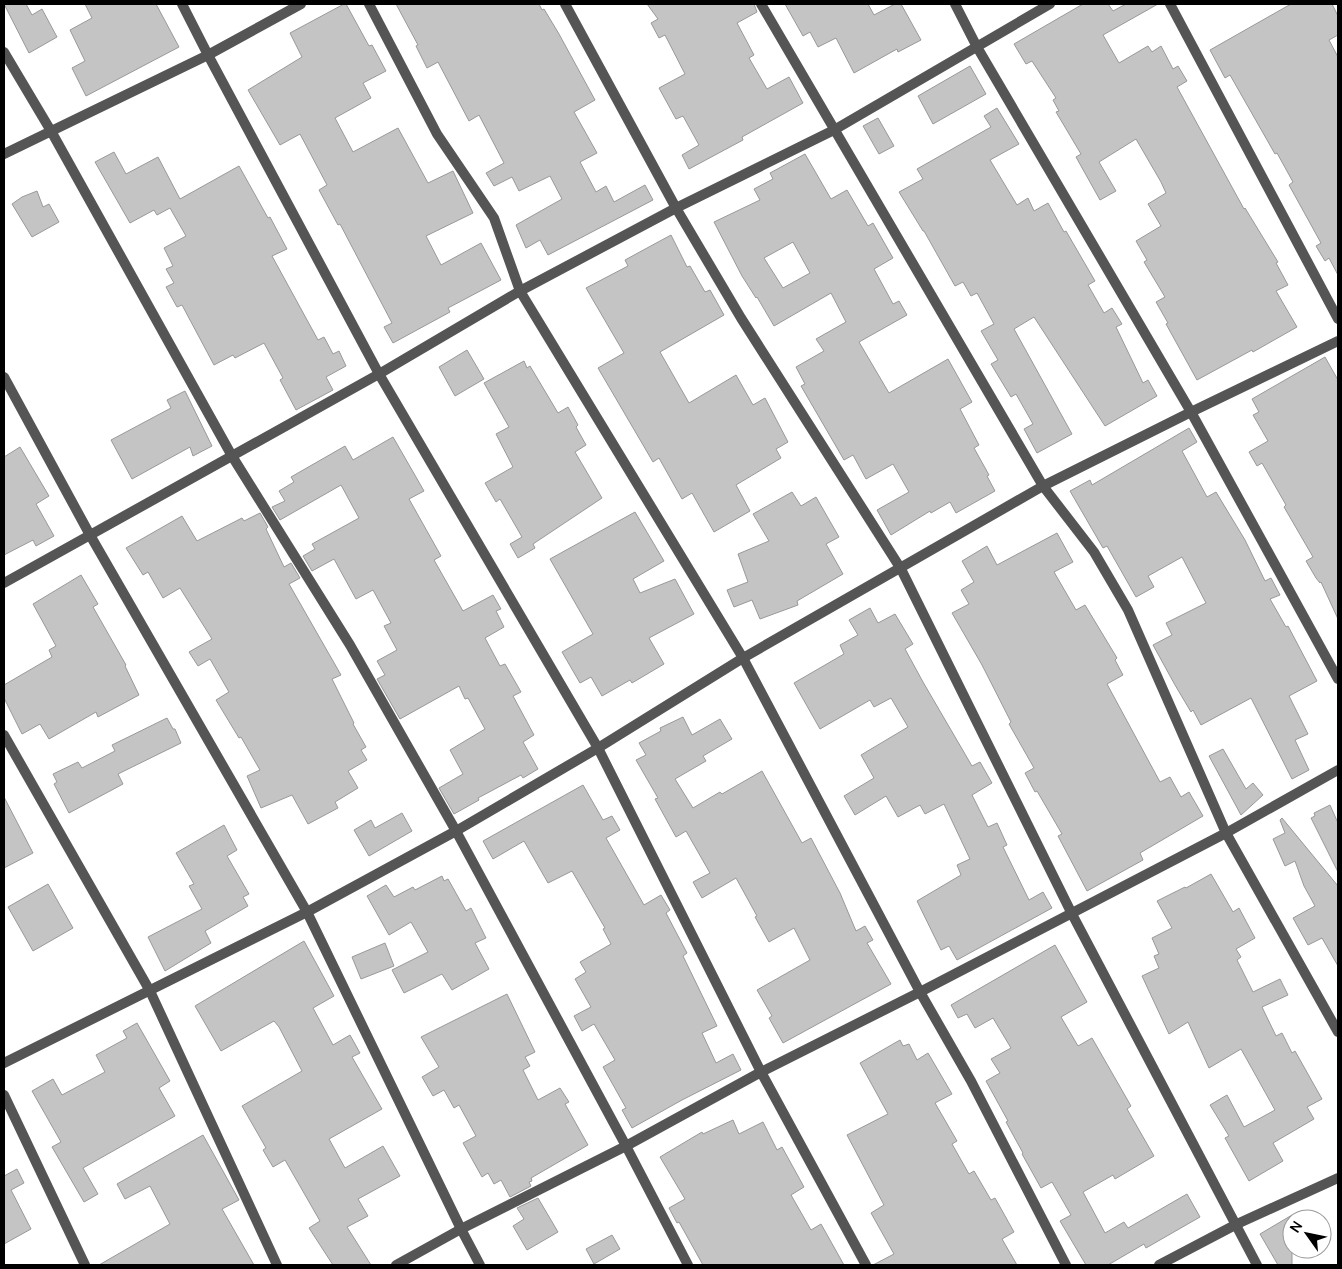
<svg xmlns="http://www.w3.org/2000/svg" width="1342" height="1269" viewBox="0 0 1342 1269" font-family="Manrope,sans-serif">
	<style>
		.building { fill: #c4c4c4; stroke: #999; fill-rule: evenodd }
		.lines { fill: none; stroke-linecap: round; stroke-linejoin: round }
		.minor { stroke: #555; stroke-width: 10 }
	</style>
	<rect width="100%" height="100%" fill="#fff"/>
	<g class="building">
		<polygon points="4,4 26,4 32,15 42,9 57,37 29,53"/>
		<polygon points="85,4 156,4 179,47 86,96 72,68 85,61 70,30 92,18"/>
		<polygon points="344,4 346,4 369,46 372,45 386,71 363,83 371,98 335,118 353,152 398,128 428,183 453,171 473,213 426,236 441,265 481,243 501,280 448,308 450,312 393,343 384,327 392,323 340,224 338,225 319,190 327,185 300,134 280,145 248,90 302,57 290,33"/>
		<polygon points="396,4 539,4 542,10 544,9 559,34 595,100 574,112 597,153 580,162 596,192 606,186 614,202 645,185 653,200 548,255 540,240 526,248 516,225 562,199 550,176 519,191 512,177 494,186 486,173 504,163 479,115 469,121 438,62 427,68 416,46 418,45"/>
		<polygon points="647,4 754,4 757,12 737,23 754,55 749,58 767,89 789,77 803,103 742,137 743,140 689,169 682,155 699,145 683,116 676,119 659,88 685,74 665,35 659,38 651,23 658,19"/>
		<polygon points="785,4 868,4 874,15 895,4 901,4 921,40 898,52 897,49 854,73 836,38 818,47 810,32 803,36"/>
		<polygon points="1083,4 1108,4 1113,11 1126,4 1158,4 1103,35 1119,63 1148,46 1152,52 1161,46 1173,69 1178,66 1187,81 1177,87 1244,209 1245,208 1278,262 1276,263 1288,285 1276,291 1297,327 1253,352 1252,350 1197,380 1166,324 1168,323 1156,302 1165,297 1144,262 1147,260 1136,241 1161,226 1148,204 1166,193 1161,182 1136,139 1099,162 1116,191 1100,200 1076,157 1081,154 1056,112 1059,111 1053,100 1056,98 1032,61 1026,64 1014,44"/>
		<polygon points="1291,4 1332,4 1338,16 1338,35 1329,40 1338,57 1338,275 1329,258 1325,261 1316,246 1321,243 1289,185 1293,182 1277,153 1275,154 1230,75 1225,78 1210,50"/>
		<polygon points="970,66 986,94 933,124 918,96"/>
		<polygon points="997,108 1019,144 990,160 1017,205 1028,198 1034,211 1048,203 1064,232 1066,231 1095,281 1088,285 1104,313 1112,308 1122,324 1116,327 1143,383 1148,380 1157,396 1105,426 1034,317 1014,329 1072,434 1037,453 1024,429 1033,424 1016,394 1011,397 991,364 998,360 981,331 994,324 977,293 971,296 963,282 955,286 924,231 923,231 899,192 923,179 917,169 991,127 984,116"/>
		<polygon points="878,118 894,146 879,154 863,126"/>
		<polygon points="114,152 126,174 158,157 180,199 239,166 268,218 270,217 287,249 272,256 318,340 324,337 333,354 339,351 346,366 326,377 333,390 296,410 280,380 283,378 264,343 235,358 233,355 214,365 182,305 177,307 166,287 174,283 166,269 173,266 164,248 186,236 170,208 157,215 154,210 130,223 95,162"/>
		<path d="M805 154 831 199 847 190 868 226 873 223 893 258 874 269 893 304 899 301 907 315 859 342 889 393 948 359 972 402 960 409 979 445 974 448 989 475 987 476 995 491 956 513 950 502 931 513 930 511 891 535 877 510 909 492 893 464 866 479 853 455 844 460 801 386 805 384 796 367 824 351 816 339 846 322 831 293 774 326 757 297 756 298 742 276 714 222 760 200 754 189 773 179 770 173ZM793 242 810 273 783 288 764 258Z"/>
		<polygon points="37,191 43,207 49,204 59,222 32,237 12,204 22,197"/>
		<polygon points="671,235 687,267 690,266 705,292 710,290 724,315 660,352 689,403 736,375 753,405 765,398 788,442 776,449 781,458 736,485 750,511 714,532 692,493 682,499 659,458 653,462 598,368 624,353 586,288 628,266 625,260"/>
		<polygon points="467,350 484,379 455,396 439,367"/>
		<polygon points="1325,357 1338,380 1338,619 1321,582 1320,583 1316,578 1306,561 1313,557 1284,507 1286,505 1262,463 1257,466 1249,452 1268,441 1253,415 1259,412 1252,399"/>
		<polygon points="524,361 527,368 530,366 558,413 568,407 578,425 576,427 586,445 575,452 602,498 533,544 535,548 518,558 510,544 522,537 500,499 496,502 485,483 513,467 496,434 509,427 484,383"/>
		<polygon points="185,391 212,446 193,456 190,447 132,479 111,440 171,408 167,400"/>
		<polygon points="1189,428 1197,442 1182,451 1207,497 1216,492 1245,540 1265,581 1271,578 1280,595 1270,599 1286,627 1288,626 1317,681 1289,696 1308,734 1295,740 1309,770 1292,779 1251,698 1201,725 1193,710 1191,712 1175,685 1153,645 1172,635 1166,623 1206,603 1182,557 1148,576 1154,587 1136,597 1107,546 1103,548 1070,491 1090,480 1092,485"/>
		<polygon points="393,437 424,491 409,499 441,556 434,560 463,611 493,595 501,609 496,611 504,627 485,638 500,666 505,664 521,692 513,696 534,735 523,742 538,769 523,778 521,775 478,798 479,800 454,814 439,788 463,774 450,750 485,729 468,698 465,699 459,686 400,719 377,679 385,675 377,661 397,650 384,626 391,623 373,590 356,599 334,559 312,571 303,556 315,549 312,544 359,518 341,485 280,520 272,507 285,501 279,491 294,482 291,477 345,446 353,460"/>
		<polygon points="20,447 49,496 36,504 54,536 36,546 33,540 4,555 4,457"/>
		<polygon points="792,492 801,506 816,497 839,537 826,544 843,574 797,601 798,605 760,619 752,600 734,607 727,590 748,582 738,554 769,541 753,514"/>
		<polygon points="635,512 664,561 633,579 640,593 675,579 694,614 649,638 664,664 632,683 630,680 602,696 591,677 580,683 562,652 593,634 550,559"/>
		<polygon points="260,513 268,527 266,529 284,567 291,563 300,578 289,584 341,675 332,679 354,723 353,724 366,747 361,750 367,760 348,771 358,788 335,802 338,808 308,824 292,795 261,808 247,776 260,770 241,737 239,738 216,700 229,692 210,659 198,666 189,652 212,639 180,588 163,598 148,572 143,575 126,548 182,516 197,541 242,518 244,521"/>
		<polygon points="1057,533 1073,562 1054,572 1076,610 1085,605 1117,658 1115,660 1123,675 1107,684 1160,782 1170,777 1181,797 1189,792 1203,816 1140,853 1143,860 1087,891 1058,836 1062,834 1037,791 1035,792 1025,773 1034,768 1009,724 1011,722 982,665 952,613 969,604 961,590 974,582 962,561 987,546 997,565"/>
		<polygon points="81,575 98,604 93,607 126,665 125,666 139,695 98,717 96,712 49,739 40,724 22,734 4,698 4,685 52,657 49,650 56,646 33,604"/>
		<polygon points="870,608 878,623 895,614 913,644 905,649 923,682 972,766 980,762 992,783 972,795 988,827 997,823 1007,845 1003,847 1029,900 1043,892 1052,908 957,960 949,946 941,950 917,901 961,875 957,865 970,859 944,804 925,814 920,805 898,817 886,796 855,815 844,796 874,778 861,755 908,727 891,698 874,707 870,700 820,729 794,683 844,654 840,645 858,635 849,620"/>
		<polygon points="683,717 692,735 720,719 732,739 703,756 706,761 675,779 693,808 720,792 722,794 762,771 802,843 811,838 840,893 856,931 865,926 873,940 867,943 891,984 783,1043 769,1018 772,1016 757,990 810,960 794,928 769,942 755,917 757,916 736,878 702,898 693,882 710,873 686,831 676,837 655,799 658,798 636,760 646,755 639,743 661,731 660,728"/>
		<polygon points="167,718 173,729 175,729 181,743 118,774 123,784 69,813 54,784 57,782 53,774 78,762 82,768 115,751 112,745"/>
		<polygon points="1223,749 1246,789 1253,783 1263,795 1241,815 1209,756"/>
		<polygon points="583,785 603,820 612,816 620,830 606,838 644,905 661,895 670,910 666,913 687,953 683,956 717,1026 702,1033 716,1063 733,1054 741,1070 682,1100 632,1128 622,1110 626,1108 603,1067 615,1060 594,1024 582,1031 574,1016 591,1007 575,979 586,972 580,962 611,944 603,929 605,928 572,871 548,883 524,841 493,859 483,841"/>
		<polygon points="4,797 33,853 4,868"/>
		<polygon points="1330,805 1338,823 1338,872 1311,818 1315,816 1314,813"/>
		<polygon points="402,813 412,831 369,856 354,830 371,820 375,828"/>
		<polygon points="1282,818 1338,886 1338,966 1322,938 1308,945 1293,918 1315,906 1304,886 1295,861 1285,866 1273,839 1285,833 1280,820"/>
		<polygon points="224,825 237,850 227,856 249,894 243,897 248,906 205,931 211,943 165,971 148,937 202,909 189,886 194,884 176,853"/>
		<polygon points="1211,874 1233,912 1239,908 1255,938 1236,949 1241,957 1237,960 1253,992 1280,979 1288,995 1262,1007 1276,1036 1282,1033 1292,1053 1295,1051 1322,1099 1307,1107 1314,1119 1273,1143 1283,1161 1249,1181 1225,1138 1229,1136 1210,1105 1227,1095 1244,1127 1275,1110 1241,1049 1209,1068 1188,1022 1169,1034 1142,976 1159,968 1154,956 1159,954 1152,938 1172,928 1157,901 1185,887 1186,888"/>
		<polygon points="442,876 444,881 448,879 466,911 471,908 486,938 475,943 489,969 452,990 442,974 404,993 392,970 428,952 411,922 389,935 367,896 386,885 394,897 413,887 415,890"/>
		<polygon points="48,884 73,928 33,951 8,907"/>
		<polygon points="304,941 334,996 313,1008 333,1045 350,1035 360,1053 352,1057 382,1109 329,1139 345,1168 383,1146 400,1176 358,1199 368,1216 347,1227 371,1265 333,1265 309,1228 320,1221 285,1160 273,1167 263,1150 266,1148 242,1106 302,1071 279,1027 274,1021 221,1051 195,1006"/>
		<polygon points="385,943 394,966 361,979 352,957"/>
		<polygon points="1055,945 1087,1002 1061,1017 1078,1046 1092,1038 1131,1106 1127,1109 1154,1156 1115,1179 1113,1175 1083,1192 1105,1233 1124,1222 1128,1228 1187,1194 1200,1217 1146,1248 1144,1244 1108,1265 1086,1265 1060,1221 1071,1215 1052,1182 1041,1188 1022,1154 1023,1153 1006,1122 1008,1121 986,1081 1000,1073 991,1059 1011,1048 993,1018 975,1028 967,1014 958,1018 951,1005"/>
		<polygon points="507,994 535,1052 525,1057 530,1066 523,1070 538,1100 560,1088 569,1102 565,1104 588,1145 531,1178 532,1181 529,1182 531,1186 510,1197 501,1180 494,1184 488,1173 482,1177 463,1143 476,1136 459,1105 454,1108 444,1090 433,1096 422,1077 439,1067 421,1037"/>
		<polygon points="137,1023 170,1081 159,1088 175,1116 83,1168 98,1194 84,1202 52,1147 61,1142 32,1091 53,1079 62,1095 105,1072 96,1055 127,1038 123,1031"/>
		<polygon points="900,1040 903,1046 909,1044 917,1060 928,1053 952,1094 935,1103 957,1141 952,1144 969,1174 974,1171 991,1200 995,1198 1014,1232 1002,1239 1017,1265 873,1265 894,1254 871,1213 884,1205 847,1135 888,1114 860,1063"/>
		<polygon points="733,1120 739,1134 763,1122 777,1150 782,1147 804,1187 791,1195 811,1230 821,1224 844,1265 703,1265 679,1222 677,1223 669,1208 685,1199 660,1157 702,1132 703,1134"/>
		<polygon points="203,1135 239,1200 222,1209 254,1265 99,1265 170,1224 150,1186 125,1199 117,1184"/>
		<polygon points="17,1169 24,1183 11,1190 31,1229 4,1244 4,1176"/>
		<polygon points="538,1198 558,1232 527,1250 513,1226 524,1219 517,1208"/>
		<polygon points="1292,1215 1292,1265 1278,1265 1260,1234"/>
		<polygon points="612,1235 620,1249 594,1264 586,1249"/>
	</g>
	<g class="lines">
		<g class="minor">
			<polyline points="182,4 208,55 379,374 598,748 761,1072 866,1265"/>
			<polyline points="369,4 437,134 494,218 520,291 743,658 920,992 971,1081 1066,1265"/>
			<polyline points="565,4 676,208 741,318 901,569 1072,914 1257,1265"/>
			<polyline points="761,4 1043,486 1094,552 1128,610 1226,833 1338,1032"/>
			<polyline points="955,4 977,47 1191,412 1338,679"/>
			<polyline points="1170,4 1338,319"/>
			<polyline points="4,52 51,131 232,456 350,645 456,831 626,1146 688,1265"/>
			<polyline points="4,154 208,55 301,4"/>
			<polyline points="4,377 90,535 307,912 461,1229 480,1265"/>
			<polyline points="4,583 379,374 520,291 676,208 834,130 1050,4"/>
			<polyline points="4,735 150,991 277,1265"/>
			<polyline points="4,1063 307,912 456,831 598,748 743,658 1043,486 1191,412 1338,341"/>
			<polyline points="4,1095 85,1265"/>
			<polyline points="396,1265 461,1229 626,1146 761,1072 920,992 1226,833 1338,770"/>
			<polyline points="1159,1265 1237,1224 1338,1178"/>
		</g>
	</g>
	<rect width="1342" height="1269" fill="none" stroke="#000000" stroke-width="10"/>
	<g transform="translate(1307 1234) rotate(303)"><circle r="24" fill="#ffffff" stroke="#999999"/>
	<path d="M0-4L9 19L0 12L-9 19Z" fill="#000000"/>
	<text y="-8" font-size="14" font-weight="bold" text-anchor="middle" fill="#000000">N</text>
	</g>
</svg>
